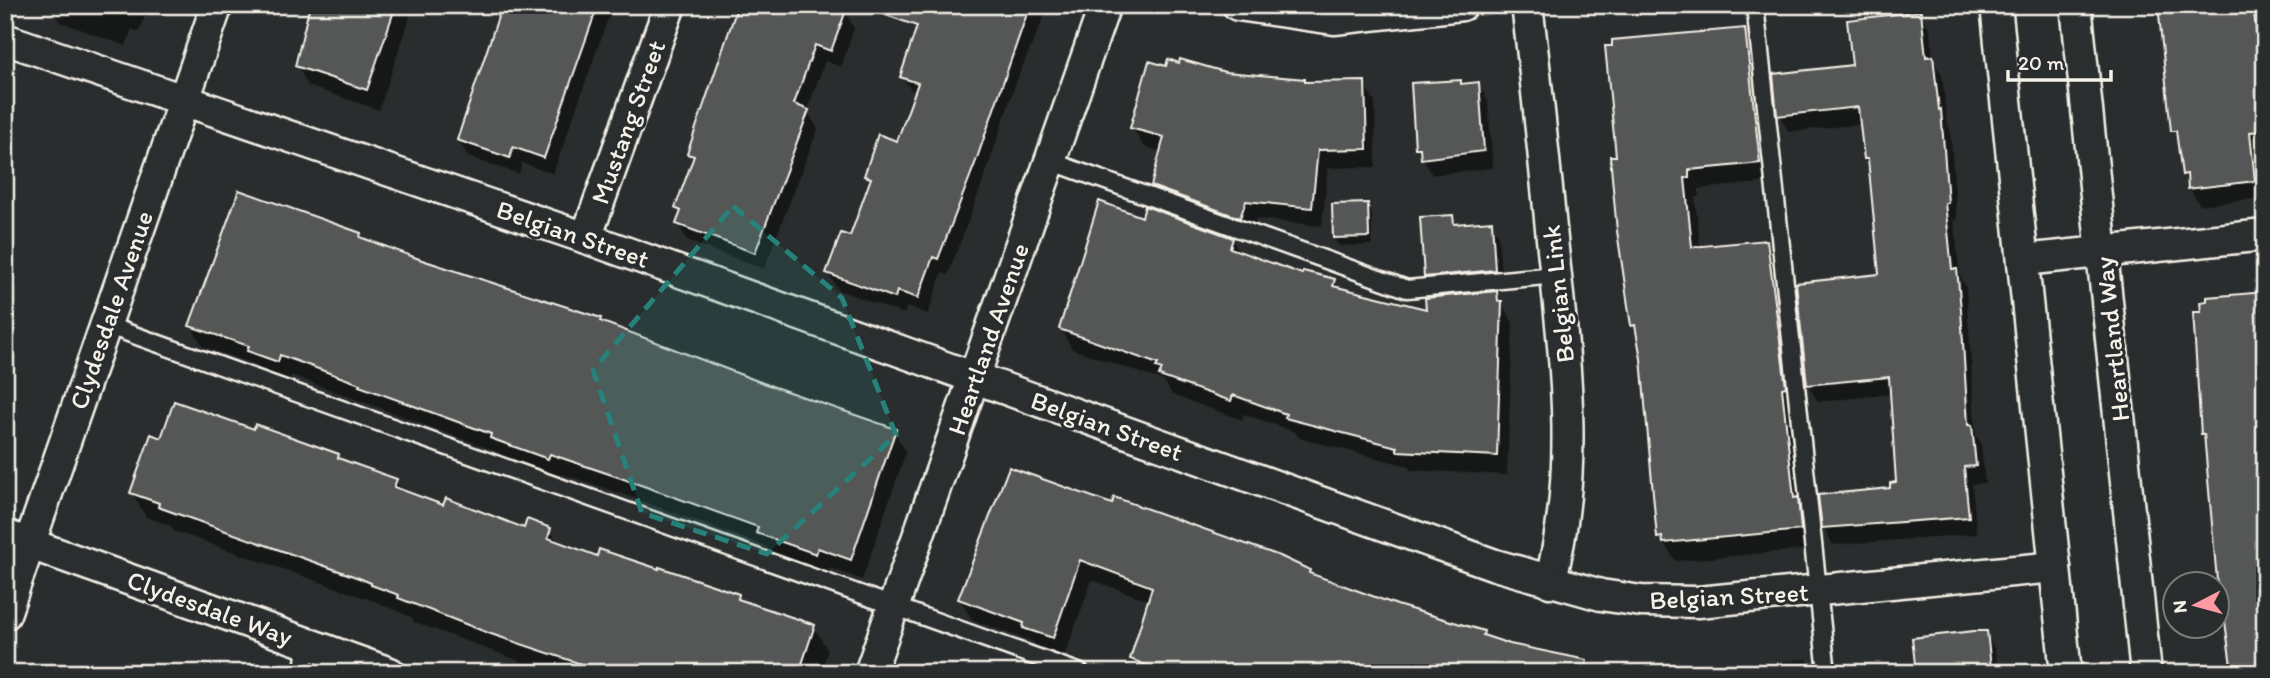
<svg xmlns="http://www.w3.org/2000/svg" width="2270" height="678" viewBox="0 0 2270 678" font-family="Itim,sans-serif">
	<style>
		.shadow { fill: #0007; fill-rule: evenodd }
		.building { fill: #555756; stroke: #f4f1e8; stroke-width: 2 }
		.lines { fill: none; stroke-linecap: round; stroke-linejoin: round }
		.lane-casing { stroke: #f4f1e8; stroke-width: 21 }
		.street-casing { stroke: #f4f1e8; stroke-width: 35 }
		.lane { stroke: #2a2d2e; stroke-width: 16 }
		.street { stroke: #2a2d2e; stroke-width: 30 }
		.marked { fill: #26827a; fill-opacity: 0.2; stroke: #26827a; stroke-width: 5; stroke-dasharray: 14 9; stroke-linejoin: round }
		.labels { text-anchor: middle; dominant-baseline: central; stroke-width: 6; stroke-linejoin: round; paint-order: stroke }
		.street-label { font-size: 26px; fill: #f4f1e8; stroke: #2a2d2e }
	</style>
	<rect width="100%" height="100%" fill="#2a2d2e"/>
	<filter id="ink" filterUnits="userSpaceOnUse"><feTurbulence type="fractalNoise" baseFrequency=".0143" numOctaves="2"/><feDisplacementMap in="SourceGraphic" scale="14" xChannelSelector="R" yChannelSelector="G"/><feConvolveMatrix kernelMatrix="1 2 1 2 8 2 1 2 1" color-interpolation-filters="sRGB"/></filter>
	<g filter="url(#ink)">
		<g class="shadow">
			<polygon points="36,5 149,5 139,32 132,29 126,46 60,22 54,12"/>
			<polygon points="313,5 414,5 379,110 308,86 297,65 305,37 302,33"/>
			<polygon points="504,5 613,5 553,174 522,163 519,174 468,157 458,140"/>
			<polygon points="741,5 849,5 846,13 854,29 841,67 825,61 807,111 818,129 764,269 687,241 678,224 681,215 677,208 694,161 689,154"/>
			<polygon points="924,5 1049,5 1018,77 984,179 948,275 942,273 928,314 907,307 904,314 838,290 828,273 851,239 870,184 866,176 898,143 915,95 902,77"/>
			<polygon points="2159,5 2260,5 2265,38 2265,148 2258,149 2263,198 2200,205 2190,189 2183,174 2179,143 2173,131"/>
			<path d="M1920 13 1930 29 1933 60 1942 75 1947 122 1950 128 1957 219 1954 220 1960 276 1966 287 1976 436 1981 443 1985 483 1972 484 1977 534 1833 545 1824 528 1897 484 1891 394 1818 402 1808 385 1880 276 1871 168 1866 159 1862 124 1789 132 1779 115 1854 66ZM1956 275 1960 279 1970 434H1967Z"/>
			<polygon points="1744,30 1755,49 1770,182 1699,189 1699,197 1695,197 1700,248 1766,242 1777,261 1811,549 1676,561 1659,537 1639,336 1633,325 1618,157"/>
			<polygon points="1167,68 1306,84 1364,83 1375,102 1376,167 1328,168 1322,226 1256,219 1251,236 1163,204 1153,186 1162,152 1143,146 1132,127"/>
			<polygon points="1460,82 1462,85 1478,84 1488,101 1493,168 1432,175 1417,147"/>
			<polygon points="1367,205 1372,214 1372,245 1339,246 1334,238"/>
			<polygon points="1452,217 1457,225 1491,223 1498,236 1502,283 1433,289 1426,276"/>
			<polygon points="1143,219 1232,239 1240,253 1303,276 1334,281 1338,289 1428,311 1496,293 1513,323 1507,475 1410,470 1408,466 1299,438 1295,432 1244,414 1242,420 1172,395 1164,381 1072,349 1061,329"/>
			<polygon points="360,234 363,240 422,261 600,320 602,324 762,385 894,431 906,452 862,580 830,568 828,574 770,553 766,546 634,498 562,474 560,479 504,459 500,453 291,375 289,382 261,372 257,365 203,347 191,326"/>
			<polygon points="255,432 338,456 341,461 396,480 402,492 444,507 525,530 550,529 559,544 598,558 738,596 742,602 814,627 828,651 820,673 552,673 414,622 411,617 374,601 174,531 171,526 146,517 132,493 162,440"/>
			<polygon points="1113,506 1309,571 1311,575 1483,633 1486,637 1510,646 1615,667 1744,670 1744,665 1807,659 1815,673 1127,673 1150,601 1092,580 1064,658 1037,649 1033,642 972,620 960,599"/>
			<polygon points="1986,633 1995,650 1998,673 1914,673 1911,640"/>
		</g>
		<g class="building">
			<polygon points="310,5 396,5 367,90 295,66"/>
			<polygon points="502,5 598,5 544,158 513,147 510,158 457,140"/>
			<polygon points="738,5 848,5 831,51 815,45 794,104 809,110 755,253 676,224 681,211 675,208 694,156 687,154"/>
			<polygon points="869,5 1030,5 976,161 938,259 933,257 918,298 897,291 895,298 826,273 841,233 850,236 871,178 864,176 878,134 897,141 918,83 900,77 917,26 869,9"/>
			<polygon points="2158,5 2253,5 2257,36 2265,36 2265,65 2261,65 2265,131 2250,132 2255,181 2188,189 2187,174 2182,175 2176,131 2171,131"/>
			<polygon points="1921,11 1926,57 1933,56 1939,110 1941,109 1948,203 1945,203 1952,269 1957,269 1961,310 1968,425 1972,425 1976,466 1964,467 1969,517 1822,528 1818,495 1890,488 1890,483 1896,482 1889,377 1807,385 1796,283 1879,274 1868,159 1864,159 1858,107 1777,116 1773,74 1852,65 1847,20"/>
			<polygon points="1745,28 1760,163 1689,170 1689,178 1685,178 1692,247 1767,240 1786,387 1782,388 1794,498 1798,497 1801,530 1663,543 1662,537 1657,538 1641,359 1635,325 1631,326 1617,231 1610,156 1616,156 1605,46 1612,46 1612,40"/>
			<polygon points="1168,59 1179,63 1180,59 1225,72 1305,79 1305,82 1365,81 1367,149 1318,150 1312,208 1246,201 1240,218 1151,186 1164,137 1130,128 1149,61 1166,66"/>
			<polygon points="1461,80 1461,84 1479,82 1484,151 1421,159 1420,148 1415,148 1411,83"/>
			<polygon points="239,190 361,233 360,237 422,260 601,318 600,321 763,383 896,429 851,560 818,548 816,554 756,533 758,527 621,478 550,454 548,459 490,438 491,434 359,386 360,384 280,355 278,362 247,351 249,346 189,326"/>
			<polygon points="1099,201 1142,217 1145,206 1233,238 1230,248 1302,274 1303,271 1335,279 1333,286 1426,309 1425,298 1497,291 1498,301 1502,301 1497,456 1397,451 1397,447 1285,418 1286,414 1233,395 1231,401 1159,376 1162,369 1156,367 1158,364 1059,329"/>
			<polygon points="1368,203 1369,237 1333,238 1332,204"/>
			<polygon points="1453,215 1454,224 1492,221 1495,270 1424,277 1420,217"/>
			<polygon points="2265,292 2265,673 2232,673 2221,592 2218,592 2204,434 2201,434 2193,312 2201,312 2200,302 2207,301 2207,297"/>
			<polygon points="174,401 254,429 255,424 339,454 338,458 397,479 394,487 443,505 446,498 524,528 527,519 551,528 548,538 597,556 599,549 659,569 659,567 739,594 738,599 815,625 799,673 608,673 491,634 398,598 399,595 371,585 371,583 359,578 158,507 159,503 130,493 151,434 161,438"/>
			<polygon points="1009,467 1112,504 1114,497 1280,556 1310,570 1309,573 1397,605 1484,631 1483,635 1510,644 1587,660 1585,673 1166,673 1130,659 1152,587 1080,560 1053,638 1023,628 1024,623 958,599"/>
			<polygon points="1974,631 1987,631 1991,667 1916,673 1912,638"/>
		</g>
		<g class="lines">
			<defs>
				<g id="lane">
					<polyline points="1755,5 1827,673"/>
					<polyline points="1050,161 1407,289 1556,275"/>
					<polyline points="106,325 1081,673"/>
					<polyline points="303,673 306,643"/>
				</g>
				<g id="street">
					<polyline points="1238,5 1334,19 1462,5"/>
					<path d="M1527 5C1537 86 1545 167 1553 249 1565 360 1580 471 1550 582"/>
					<polyline points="1996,5 2066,673"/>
					<polyline points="2076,5 2146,673"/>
					<polyline points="5,39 586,238 1495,565 1601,595 1641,601 1698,602 2055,567"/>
					<polyline points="586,238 670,5"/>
					<polyline points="2023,260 2265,235"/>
					<polyline points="5,535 390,673"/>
					<polyline points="5,614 217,5"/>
					<polyline points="870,673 1105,5"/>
				</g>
			</defs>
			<use href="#lane" class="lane-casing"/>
			<use href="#street" class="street-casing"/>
			<use href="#lane" class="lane"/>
			<use href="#street" class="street"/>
		</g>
	</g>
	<path class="marked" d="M733 206 842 298 896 435 767 554 642 513 593 370Z"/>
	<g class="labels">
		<g class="street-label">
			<text transform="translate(628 122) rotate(-70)">Mustang Street</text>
			<text transform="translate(573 234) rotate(19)">Belgian Street</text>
			<text transform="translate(1558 294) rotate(-96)">Belgian Link</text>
			<text transform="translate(111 310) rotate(-71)">Clydesdale Avenue</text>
			<text transform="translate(988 339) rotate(-71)">Heartland Avenue</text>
			<text transform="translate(2112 339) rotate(-96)">Heartland Way</text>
			<text transform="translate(1107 426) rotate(20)">Belgian Street</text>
			<text transform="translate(1729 596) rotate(-3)">Belgian Street</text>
			<text transform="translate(210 608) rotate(20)">Clydesdale Way</text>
		</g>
	</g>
	<rect width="2270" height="678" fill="none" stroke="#2a2d2e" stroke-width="28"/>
	<rect x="14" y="14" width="2242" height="650" fill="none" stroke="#f4f1e8" stroke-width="2.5" filter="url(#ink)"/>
	<g transform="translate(2196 605) rotate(264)"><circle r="33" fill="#2a2d2e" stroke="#7b7b78" stroke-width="2"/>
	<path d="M0-5L12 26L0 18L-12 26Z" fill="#ff9aa2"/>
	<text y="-10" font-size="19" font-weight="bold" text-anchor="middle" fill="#f4f1e8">N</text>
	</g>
	<path d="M2008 70v10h103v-10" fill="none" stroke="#f4f1e8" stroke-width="3.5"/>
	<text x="2018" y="70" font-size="21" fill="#f4f1e8" stroke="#2a2d2e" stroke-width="5" paint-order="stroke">20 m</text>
</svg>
